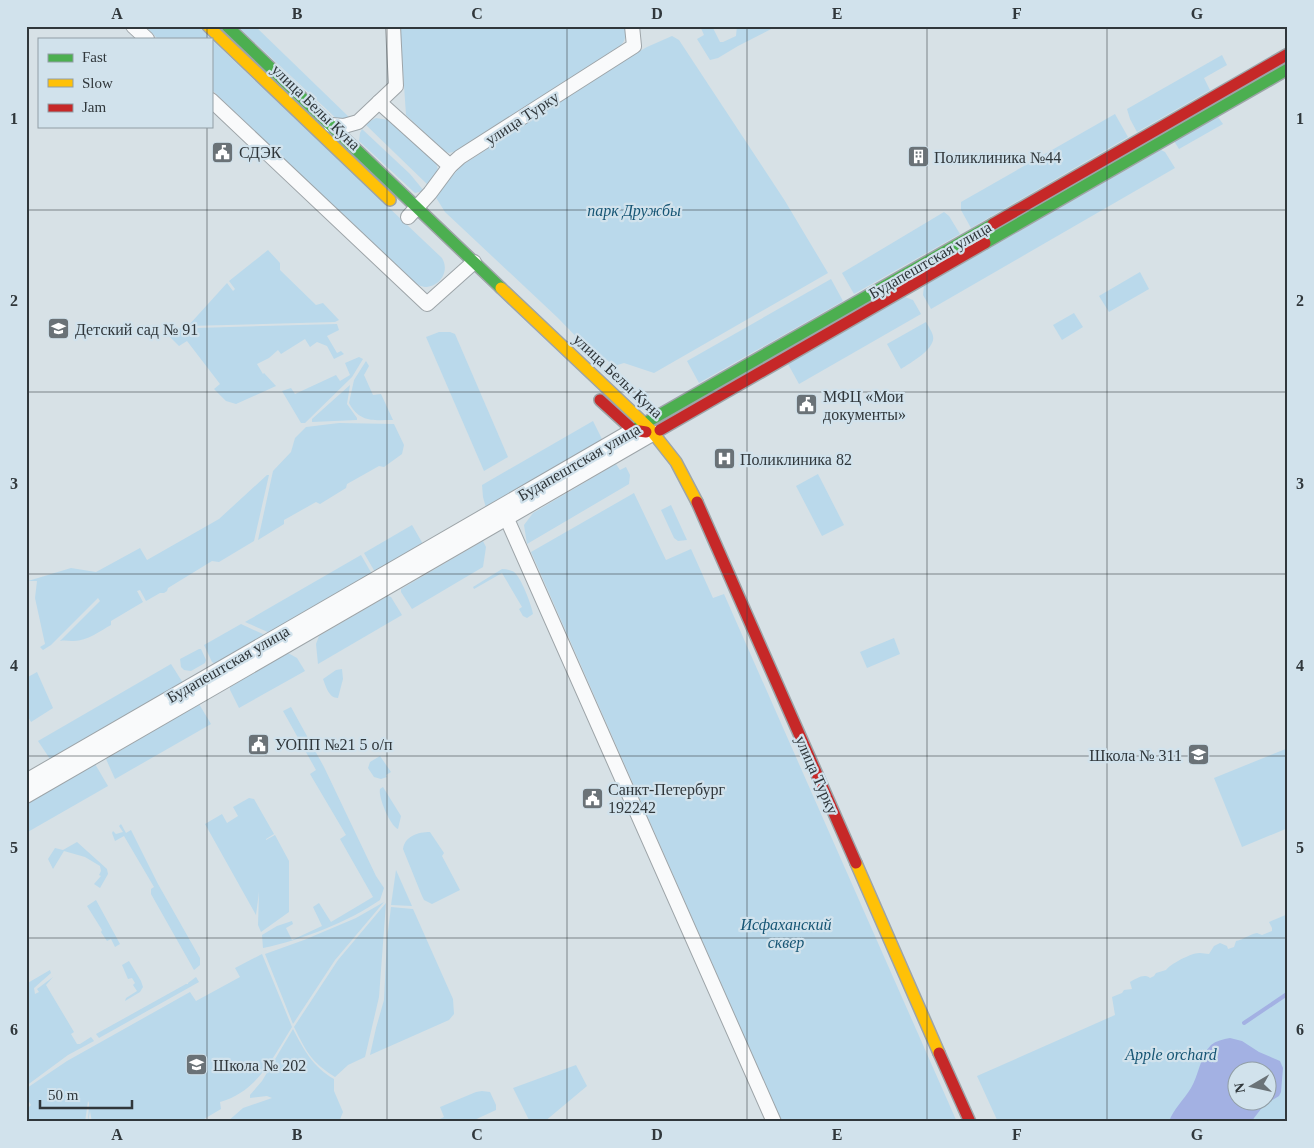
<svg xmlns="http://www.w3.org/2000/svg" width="1314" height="1148" viewBox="0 0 1314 1148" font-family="'Times New Roman',serif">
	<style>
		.green { fill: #bad9eb; fill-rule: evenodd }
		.water { fill: #a3b1e3; fill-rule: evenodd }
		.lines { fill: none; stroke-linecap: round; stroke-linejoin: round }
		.stream { stroke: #a3b1e3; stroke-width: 4 }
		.street-casing { stroke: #9da4a8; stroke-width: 16 }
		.fast-casing { stroke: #9da4a8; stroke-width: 14 }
		.slow-casing { stroke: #9da4a8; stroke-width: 14 }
		.jam-casing { stroke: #9da4a8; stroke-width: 14 }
		.street { stroke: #f9fafb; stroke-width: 14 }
		.fast { stroke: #4caf50; stroke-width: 11 }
		.slow { stroke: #ffc107; stroke-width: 11 }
		.jam { stroke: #c62828; stroke-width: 11 }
		.grid { fill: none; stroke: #30373b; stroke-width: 1; stroke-opacity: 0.55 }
		.labels { text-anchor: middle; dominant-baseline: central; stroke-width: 4.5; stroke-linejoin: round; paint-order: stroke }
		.street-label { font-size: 16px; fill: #30373b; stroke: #d1e2ec }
		.poi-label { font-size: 16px; fill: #30373b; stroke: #d1e2ec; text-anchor: start }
		.park-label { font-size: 16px; font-style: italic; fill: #165574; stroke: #d1e2ec }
		.neatline { fill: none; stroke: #30373b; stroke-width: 2 }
		.grid-label { font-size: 16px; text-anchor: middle; font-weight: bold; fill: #30373b }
	</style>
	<rect width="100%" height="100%" fill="#d7e1e6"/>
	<g class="green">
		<polygon points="145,26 198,26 211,39 158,39"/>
		<polygon points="237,26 255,26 351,119 338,120"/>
		<path d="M400 26H625C625 34 627 40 620 46L457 151 449 153 444 151 406 115Z"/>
		<polygon points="700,26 712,26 720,42 723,42 736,36 737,26 777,26 738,46 718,58 710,60 697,39 704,35"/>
		<polygon points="672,36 679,40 785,201 828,273 654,373 624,363 614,366 596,351 593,354 558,318 445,212 435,196 461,166 624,60 647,47"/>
		<path d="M211 39 442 258C450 271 440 287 425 287 419 286 415 283 410 280L211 89Z"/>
		<polygon points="1222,55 1227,65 1204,78 1210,90 1137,132 1130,119 1127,109"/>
		<polygon points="1115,114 1128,137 971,228 961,210 961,202"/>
		<polygon points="1218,117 1223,124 1179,149 1174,141"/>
		<polygon points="376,118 389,120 436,162 438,170 428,185 365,124"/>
		<polygon points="362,129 410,174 424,191 415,193 359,141 360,133"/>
		<polygon points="1161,150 1165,152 1175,168 931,309 923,295 924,286"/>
		<polygon points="944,212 949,216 960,234 854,294 842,273"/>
		<polygon points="268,250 280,263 280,270 316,305 323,303 339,320 335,322 188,326 227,283 233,291 235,289 229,281"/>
		<polygon points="1140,272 1149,289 1109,312 1099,296"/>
		<polygon points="831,279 843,301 699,383 687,361"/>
		<polygon points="905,297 913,300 921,314 799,384 788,364"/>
		<polygon points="1074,313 1083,327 1062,340 1053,325"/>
		<path d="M926 322C928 326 932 331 933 336 936 349 910 363 901 369L887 344Z"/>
		<polygon points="337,324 339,330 327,336 337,353 341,351 344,354 334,359 327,346 317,342 310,347 305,339 281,354 278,350 269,358 257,364 263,374 264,373 276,386 236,404 226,401 214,389 220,384 187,341 179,346 162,329"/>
		<polygon points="439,332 450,332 455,334 508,457 484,471 426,337"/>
		<polygon points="359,357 363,359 352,377 305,423 301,423 282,391 291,388 295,394 336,375 340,381 350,375 345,363"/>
		<path d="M366 361 369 366 364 375 373 395 381 394 393 420C373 420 360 423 349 403L354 380Z"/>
		<polygon points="350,385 347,404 357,418 357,420 312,422 312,419"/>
		<polygon points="593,421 602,439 600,441 486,508 483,497 482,485"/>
		<polygon points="339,423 394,424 404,445 402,454 384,467 379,466 347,484 346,488 320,504 316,502 284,520 284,524 258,540 273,471 291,452 295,438 306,427"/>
		<polygon points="616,464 620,470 626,467 630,475 629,484 527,544 524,525 533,513"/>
		<polygon points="818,474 844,525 822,536 796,486"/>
		<path d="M267 475H269L254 541 219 562 212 561 168 588 167 591 164 593H160L146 601 140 590 137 591 143 602 111 621V625C100 631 86 642 72 641 68 641 65 640 60 641L100 601 98 598 51 645 43 650 40 647 45 644 35 598 37 581H28L71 568 96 572 140 548 147 560 219 519Z"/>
		<polygon points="634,493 666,560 691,549 713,598 724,594 957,1122 782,1122 531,552"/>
		<polygon points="671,505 687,540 678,541 674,538 661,510"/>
		<polygon points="412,525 423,544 375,572 364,553"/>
		<polygon points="483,541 486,547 483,567 412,609 401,592 401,589"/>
		<polygon points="361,555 372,574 270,633 245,622"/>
		<path d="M502 569C506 569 511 570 514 572 521 577 532 606 533 614L527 618 523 616 519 609 522 607 502 573 474 589 473 587Z"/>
		<polygon points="388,596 391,597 402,615 318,664 316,644 319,636"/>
		<polygon points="241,624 265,635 215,664 212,662 204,645"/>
		<polygon points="894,638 900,654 867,668 860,652"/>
		<polygon points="199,649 201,649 206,660 205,663 191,671 184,670 181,667 180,659"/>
		<polygon points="288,653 297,658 305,671 239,708 230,690 230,687"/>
		<polygon points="171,664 183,683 50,759 38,741"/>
		<path d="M342 669 343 679 338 698C329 698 326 687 323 679L336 670Z"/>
		<polygon points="37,672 53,708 31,722 26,713 26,675 28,677"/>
		<polygon points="199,704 211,724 115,779 106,759"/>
		<path d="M291 707 324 767 376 876 384 888 380 900C348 922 302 940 263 948L262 935 277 926 292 921 293 924 286 928 292 940 322 926 313 907 319 903 331 922 373 897 340 839 346 835 310 774 316 770 283 711Z"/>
		<polygon points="1288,748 1288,828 1242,847 1214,778"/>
		<polygon points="380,756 391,772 386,775 387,777 381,779 374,777 368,768 370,762"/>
		<polygon points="95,764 108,786 26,833 26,804"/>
		<path d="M383 787 401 816 398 829C390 826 378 797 380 789Z"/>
		<polygon points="249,798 254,799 274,834 266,839 266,840 275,835 289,861 289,912 261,932 258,925 259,892 256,915 205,824 222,814 227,823 238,816 233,807"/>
		<polygon points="121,824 126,833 131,830 158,884 200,958 200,965 194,970 151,894 151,889 154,887 124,836 115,841 112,833 113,831 116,834 123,832 119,826"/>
		<path d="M430 832 444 853 442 856 460 890 432 904 424 900 422 896 403 849C405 836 418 832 430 832Z"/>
		<polygon points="77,842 107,869 108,874 100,888 94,884 101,876 99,875 101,871 100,866 85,857 64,851 53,869 48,859 55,848 63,850"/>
		<polygon points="396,870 412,906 391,905"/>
		<polygon points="96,900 120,944 115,947 111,939 107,941 101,932 102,930 87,906"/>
		<polygon points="384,902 335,960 293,1024 265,954 304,940 356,918"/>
		<path d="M386 903 379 997 365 1057 348 1065 335 1077C311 1062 306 1051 294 1027L338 960Z"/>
		<polygon points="391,907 413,909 453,999 454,1014 449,1020 370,1055 376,1028 384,1000 387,939"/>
		<path d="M1288 914V1122H998L977 1076 1115 1015 1112 997 1122 993 1124 990 1132 989 1130 982C1136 979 1144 973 1150 978L1154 976 1156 973 1166 970C1170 964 1193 952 1200 953 1203 953 1206 954 1209 954L1214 946 1220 943 1227 946 1228 949 1234 947 1236 941C1245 939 1248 935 1257 933L1262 935 1272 931V928L1269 922ZM1236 1070H1266V1100H1236Z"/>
		<path d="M262 954 292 1027C271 1061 257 1091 220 1102L221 1109 199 1122H92L90 1111 88 1122 89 1103 88 1101 85 1122H26V1110L31 1105 26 1097 27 1088 67 1061 190 992 196 1001 240 977 235 968Z"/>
		<polygon points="129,961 141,981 143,987 140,992 125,1001 126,998 137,991 133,985 135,983 132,978 128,979 122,965"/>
		<polygon points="50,970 51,973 34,988 35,994 39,992 37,989 53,977 46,985 74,1032 71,1034 77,1044 80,1044 91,1037 94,1041 68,1055 26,1086 29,1068 26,1063 26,984"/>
		<polygon points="196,977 199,982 99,1038 96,1034 186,984 188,984 188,983"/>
		<path d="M293 1029C304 1050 313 1067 334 1079V1091L343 1112 339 1122H227L243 1108 272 1098 267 1096 250 1098V1095L262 1081Z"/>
		<polygon points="576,1065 587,1086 544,1122 530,1122 513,1088"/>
		<polygon points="482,1091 490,1092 496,1105 496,1110 470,1122 434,1122 444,1117 440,1107 476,1092"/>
	</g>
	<path class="water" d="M1230 1038 1242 1041 1259 1052 1280 1061 1283 1068 1281 1092 1279 1096 1264 1105 1251 1122H1169C1173 1109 1184 1100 1191 1088 1199 1075 1200 1056 1211 1045 1216 1041 1223 1039 1230 1038ZM1236 1070H1266V1100H1236Z"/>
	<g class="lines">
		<polyline class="stream" points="1244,1023 1287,994"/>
		<defs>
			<g id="street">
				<polyline points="133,26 147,39"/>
				<polyline points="211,100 427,304 474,262"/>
				<polyline points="379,102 450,166"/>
				<polyline points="331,125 344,126 358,122 396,86 393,26"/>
				<polyline points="408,217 430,193 450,166 460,157 634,46 632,26"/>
				<polyline points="503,510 774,1122"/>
				<polyline points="26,781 633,430"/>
				<polyline points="26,796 654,433"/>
			</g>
			<g id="fast">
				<polyline points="227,26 501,288"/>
				<polyline points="985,243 1288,69"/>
				<polyline points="633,430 993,224"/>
			</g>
			<g id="slow">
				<polyline points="208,26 390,200"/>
				<polyline points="501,288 650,429 676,462 697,502"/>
				<polyline points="856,863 939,1053"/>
			</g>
			<g id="jam">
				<polyline points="993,224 1288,54"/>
				<polyline points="600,400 633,430 646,432"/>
				<polyline points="660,430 985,243"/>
				<polyline points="697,502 856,863"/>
				<polyline points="939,1053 970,1122"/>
			</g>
		</defs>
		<use href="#street" class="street-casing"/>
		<use href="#fast" class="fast-casing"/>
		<use href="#slow" class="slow-casing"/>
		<use href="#jam" class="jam-casing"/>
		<use href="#street" class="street"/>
		<use href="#fast" class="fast"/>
		<use href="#slow" class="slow"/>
		<use href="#jam" class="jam"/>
	</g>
	<path class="grid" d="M207 26V39M387 26V1122M567 26V1122M747 26V1122M927 26V1122M1107 26V1122M207 126V1122M26 210H1288M26 392H1288M26 574H1288M26 756H1288M26 938H1288"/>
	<defs>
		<symbol id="civic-square" viewBox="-11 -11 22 22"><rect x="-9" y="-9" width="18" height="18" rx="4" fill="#6a7277" stroke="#d1e2ec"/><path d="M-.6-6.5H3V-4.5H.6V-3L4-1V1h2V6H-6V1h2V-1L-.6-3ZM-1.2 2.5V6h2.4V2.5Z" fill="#fff"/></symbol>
		<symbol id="building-square" viewBox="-11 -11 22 22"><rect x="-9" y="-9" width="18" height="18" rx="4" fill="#6a7277" stroke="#d1e2ec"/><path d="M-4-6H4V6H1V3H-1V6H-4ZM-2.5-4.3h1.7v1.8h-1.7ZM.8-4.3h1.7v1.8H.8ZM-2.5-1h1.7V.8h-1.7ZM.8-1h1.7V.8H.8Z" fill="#fff"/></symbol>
		<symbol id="school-square" viewBox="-11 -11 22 22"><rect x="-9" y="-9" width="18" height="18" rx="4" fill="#6a7277" stroke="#d1e2ec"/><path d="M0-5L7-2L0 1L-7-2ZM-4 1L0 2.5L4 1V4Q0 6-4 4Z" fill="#fff"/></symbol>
		<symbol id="hospital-square" viewBox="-11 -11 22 22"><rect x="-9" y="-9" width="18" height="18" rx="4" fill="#6a7277" stroke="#d1e2ec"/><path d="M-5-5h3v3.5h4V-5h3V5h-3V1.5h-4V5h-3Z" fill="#fff"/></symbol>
	</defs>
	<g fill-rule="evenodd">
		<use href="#civic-square" x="210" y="140" width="25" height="25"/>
		<use href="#building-square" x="906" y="144" width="25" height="25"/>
		<use href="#school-square" x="46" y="316" width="25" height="25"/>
		<use href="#civic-square" x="794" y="392" width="25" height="25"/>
		<use href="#hospital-square" x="712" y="446" width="25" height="25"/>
		<use href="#civic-square" x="246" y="732" width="25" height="25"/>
		<use href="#school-square" x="1186" y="742" width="25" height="25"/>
		<use href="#civic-square" x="580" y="786" width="25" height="25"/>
		<use href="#school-square" x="184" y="1052" width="25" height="25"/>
	</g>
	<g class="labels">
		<g class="street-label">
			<text transform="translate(316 107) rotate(44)">улица Белы Куна</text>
			<text transform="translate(522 118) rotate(-33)">улица Турку</text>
			<text transform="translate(930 260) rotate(-30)">Будапештская улица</text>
			<text transform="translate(618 376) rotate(43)">улица Белы Куна</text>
			<text transform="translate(579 462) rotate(-30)">Будапештская улица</text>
			<text transform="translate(228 664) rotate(-30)">Будапештская улица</text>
			<text transform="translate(817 775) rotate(66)">улица Турку</text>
		</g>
		<g class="poi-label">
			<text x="239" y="152">СДЭК</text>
			<text x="934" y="157">Поликлиника №44</text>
			<text x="75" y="329">Детский сад № 91</text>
			<text x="823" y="396">МФЦ «Мои<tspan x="823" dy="18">документы»</tspan></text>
			<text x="740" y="459">Поликлиника 82</text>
			<text x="275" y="744">УОПП №21 5 о/п</text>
			<text x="1182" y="755" text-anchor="end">Школа № 311</text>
			<text x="608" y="789">Санкт-Петербург<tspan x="608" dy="18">192242</tspan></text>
			<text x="213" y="1065">Школа № 202</text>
		</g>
		<g class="park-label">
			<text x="634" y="210">парк Дружбы</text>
			<text x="786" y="924">Исфаханский<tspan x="786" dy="18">сквер</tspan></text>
			<text x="1171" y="1054">Apple orchard</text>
		</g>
	</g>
	<rect width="1314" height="1148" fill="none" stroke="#d1e2ec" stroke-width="55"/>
	<rect x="38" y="38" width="175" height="90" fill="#d1e2ec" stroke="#919ea5"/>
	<rect x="48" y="54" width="25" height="8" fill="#4caf50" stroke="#919ea5"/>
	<text x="82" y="62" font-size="15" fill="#30373b">Fast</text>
	<rect x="48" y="79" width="25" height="8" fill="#ffc107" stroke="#919ea5"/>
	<text x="82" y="88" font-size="15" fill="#30373b">Slow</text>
	<rect x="48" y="104" width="25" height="8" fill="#c62828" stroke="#919ea5"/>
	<text x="82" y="112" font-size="15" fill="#30373b">Jam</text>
	<g transform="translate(1252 1086) rotate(261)"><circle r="24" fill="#d1e2ec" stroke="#919ea5"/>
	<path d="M0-4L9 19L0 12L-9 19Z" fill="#6a7277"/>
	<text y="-8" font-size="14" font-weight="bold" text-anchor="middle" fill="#30373b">N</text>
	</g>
	<path d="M40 1100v8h92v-8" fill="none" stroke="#30373b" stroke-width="2.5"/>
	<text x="48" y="1100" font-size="15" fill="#30373b" stroke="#d1e2ec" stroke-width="4" paint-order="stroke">50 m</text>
	<rect x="28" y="28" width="1258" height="1092" class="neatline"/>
	<g class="grid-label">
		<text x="117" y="19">A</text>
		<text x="297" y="19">B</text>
		<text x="477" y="19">C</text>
		<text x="657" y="19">D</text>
		<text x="837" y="19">E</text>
		<text x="1017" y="19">F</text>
		<text x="1197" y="19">G</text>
		<text x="14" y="124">1</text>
		<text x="1300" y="124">1</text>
		<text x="14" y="306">2</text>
		<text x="1300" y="306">2</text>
		<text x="14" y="489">3</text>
		<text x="1300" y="489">3</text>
		<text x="14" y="671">4</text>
		<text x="1300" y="671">4</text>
		<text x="14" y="853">5</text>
		<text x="1300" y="853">5</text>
		<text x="14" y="1035">6</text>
		<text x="1300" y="1035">6</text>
		<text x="117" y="1140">A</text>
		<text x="297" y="1140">B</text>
		<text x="477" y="1140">C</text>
		<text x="657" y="1140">D</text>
		<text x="837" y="1140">E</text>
		<text x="1017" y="1140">F</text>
		<text x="1197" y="1140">G</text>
	</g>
</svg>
